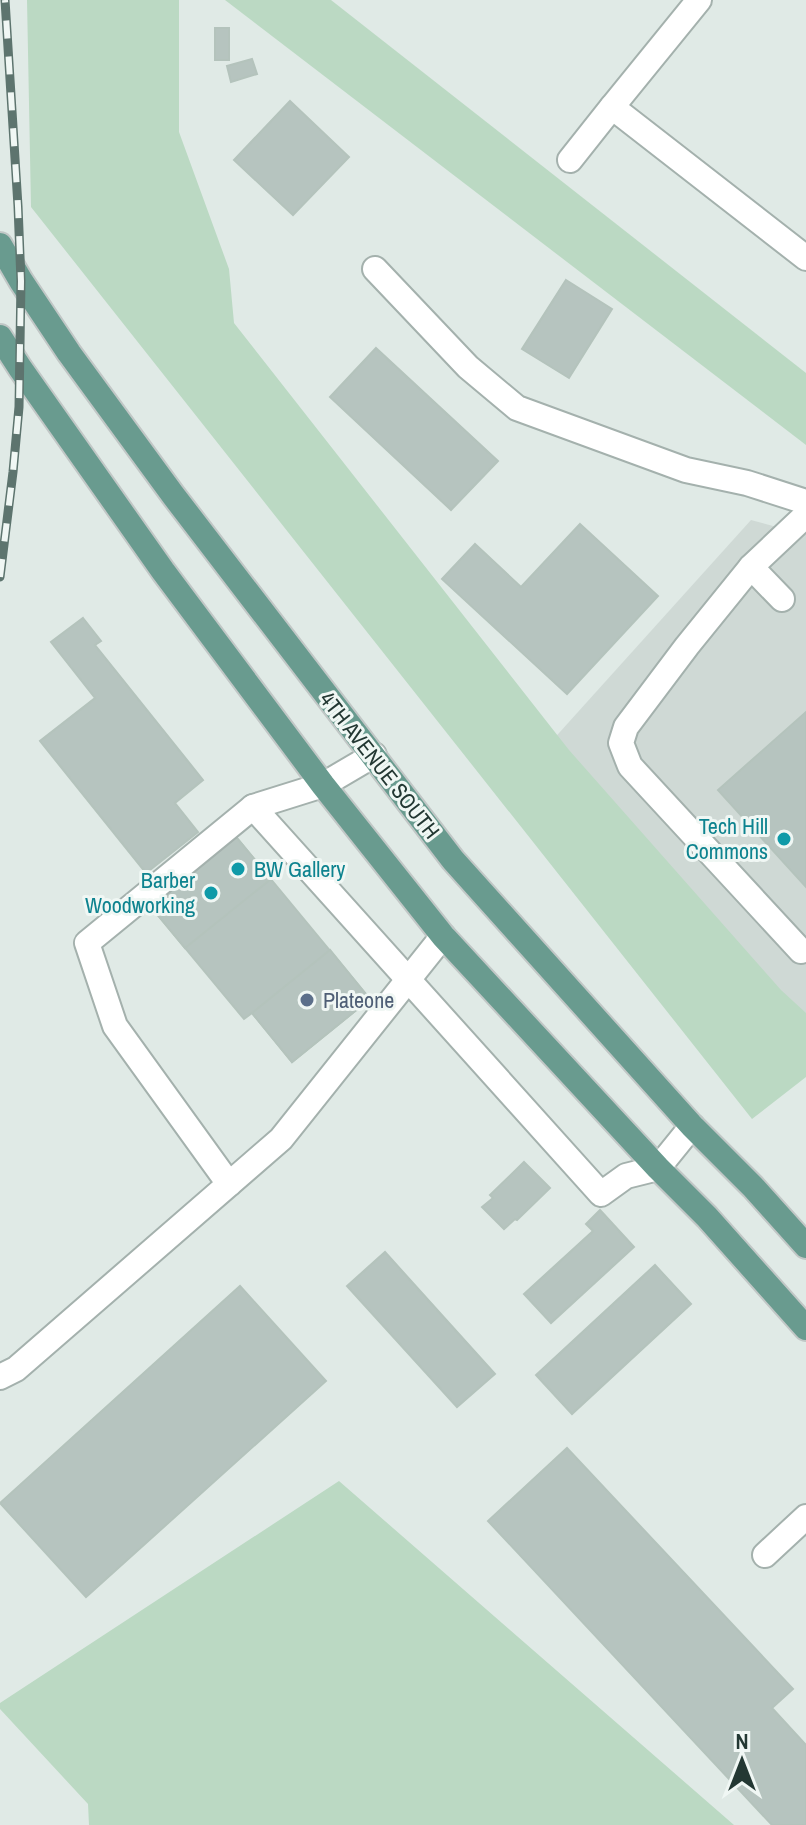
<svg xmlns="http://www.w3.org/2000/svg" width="806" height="1825" viewBox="0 0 806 1825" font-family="'Archivo Narrow',sans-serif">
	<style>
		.built { fill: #cfd9d5 }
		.green { fill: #bbd9c3 }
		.building { fill: #b6c4bf; stroke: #b4c3bc; stroke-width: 2 }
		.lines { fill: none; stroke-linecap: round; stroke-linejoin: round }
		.minor-casing { stroke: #a4b1ad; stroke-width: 28 }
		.major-casing { stroke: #c1c7c6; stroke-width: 28 }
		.minor { stroke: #fff; stroke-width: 24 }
		.major { stroke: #699b8f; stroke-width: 24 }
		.rail-casing { stroke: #5d746e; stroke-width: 9 }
		.rail { stroke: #f0f7f4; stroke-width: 6; stroke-dasharray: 18; stroke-linecap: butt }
		.culture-dot { fill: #0f9aa8; stroke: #f0f7f4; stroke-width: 3 }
		.service-dot { fill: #5c6f8a; stroke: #f0f7f4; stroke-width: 3 }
		.labels { text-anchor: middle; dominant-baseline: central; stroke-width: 6; stroke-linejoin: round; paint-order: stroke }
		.street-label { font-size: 22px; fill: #233833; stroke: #f0f7f4 }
		.culture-label { font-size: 22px; fill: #0d838f; stroke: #f0f7f4; text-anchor: end }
		.service-label { font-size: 22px; fill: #4e5e75; stroke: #f0f7f4; text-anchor: start }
	</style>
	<rect width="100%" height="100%" fill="#e0eae6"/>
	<polygon class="built" points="751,520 806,535 806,1019 541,753"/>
	<g class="green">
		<polygon points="27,0 179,0 179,132 229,269 234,323 569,750 781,990 806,1013 806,1077 752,1119 31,207"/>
		<polygon points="225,0 331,0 806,373 806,445"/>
		<polygon points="339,1481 734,1825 89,1825 88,1804 0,1709 0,1703"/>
	</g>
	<g class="building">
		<rect x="215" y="28" width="14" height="32"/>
		<polygon points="252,59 257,74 231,82 227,66"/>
		<polygon points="290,101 349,157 293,215 234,160"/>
		<polygon points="566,280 612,309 569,378 522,349"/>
		<polygon points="376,348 498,461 451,510 330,397"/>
		<polygon points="580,524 658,596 567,694 442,579 475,544 521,587"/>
		<polygon points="83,618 101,641 95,645 203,780 175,803 198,832 146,873 40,741 95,698 51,642"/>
		<polygon points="806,712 806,887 718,790"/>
		<polygon points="236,837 370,999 292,1062 252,1013 244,1019 151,907"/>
		<polygon points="236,837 271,879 185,948 151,907"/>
		<polygon points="330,950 370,999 292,1062 252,1013"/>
		<polygon points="524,1162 550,1188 517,1220 515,1219 504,1229 482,1207 493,1198 490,1195"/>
		<polygon points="600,1210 634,1247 551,1323 524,1294 593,1231 586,1224"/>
		<polygon points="385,1252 495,1374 457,1407 347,1286"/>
		<polygon points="655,1265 691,1304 572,1414 536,1375"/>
		<polygon points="240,1286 326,1381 86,1597 0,1503"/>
		<polygon points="567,1448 793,1689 772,1708 806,1745 806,1825 772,1825 488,1521"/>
	</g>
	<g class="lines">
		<defs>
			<g id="minor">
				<polyline points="699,0 612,107 806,258"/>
				<polyline points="570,160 612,107"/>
				<polyline points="375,269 468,367 517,408 686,470 747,483 806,502"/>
				<polyline points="751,567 782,599"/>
				<polyline points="253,807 601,1194 626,1176 658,1168 692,1126"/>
				<polyline points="801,951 630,766 621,743 626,727 687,646 751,567 806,515"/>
				<polyline points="229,1184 115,1026 87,943 253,807 323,785 374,755"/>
				<polyline points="0,1377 16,1369 281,1139 443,936"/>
				<polyline points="765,1555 806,1517"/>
			</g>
			<g id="major">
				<polyline points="0,245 21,281 69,353 173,495 453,860 692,1126 753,1187 806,1246"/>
				<polyline points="0,337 20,368 163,571 323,785 443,936 658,1168 707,1217 806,1328"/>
			</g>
		</defs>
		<use href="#minor" class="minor-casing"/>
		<use href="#major" class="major-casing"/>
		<use href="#minor" class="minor"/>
		<use href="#major" class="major"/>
		<defs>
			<polyline id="rail" points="0,577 13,472 19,407 21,281 18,206 5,0"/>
		</defs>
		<use href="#rail" class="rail-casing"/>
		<use href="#rail" class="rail"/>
	</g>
	<g class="culture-dot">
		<circle cx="784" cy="839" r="8"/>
		<circle cx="238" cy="869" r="8"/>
		<circle cx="211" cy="893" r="8"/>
	</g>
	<circle class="service-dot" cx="307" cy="1000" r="8"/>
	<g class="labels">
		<g class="street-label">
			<text transform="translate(380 765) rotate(52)">4TH AVENUE SOUTH</text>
		</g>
		<g class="culture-label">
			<text x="768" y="826">Tech Hill<tspan x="768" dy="25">Commons</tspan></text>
			<text x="254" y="869" text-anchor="start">BW Gallery</text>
			<text x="195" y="880">Barber<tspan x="195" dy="25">Woodworking</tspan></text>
		</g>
		<g class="service-label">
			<text x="323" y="1000">Plateone</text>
		</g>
	</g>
	<g transform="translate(742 1761)" stroke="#f0f7f4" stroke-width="6" paint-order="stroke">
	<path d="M0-6L14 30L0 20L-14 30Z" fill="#233833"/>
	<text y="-12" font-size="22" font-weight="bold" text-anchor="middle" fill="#233833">N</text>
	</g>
</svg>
